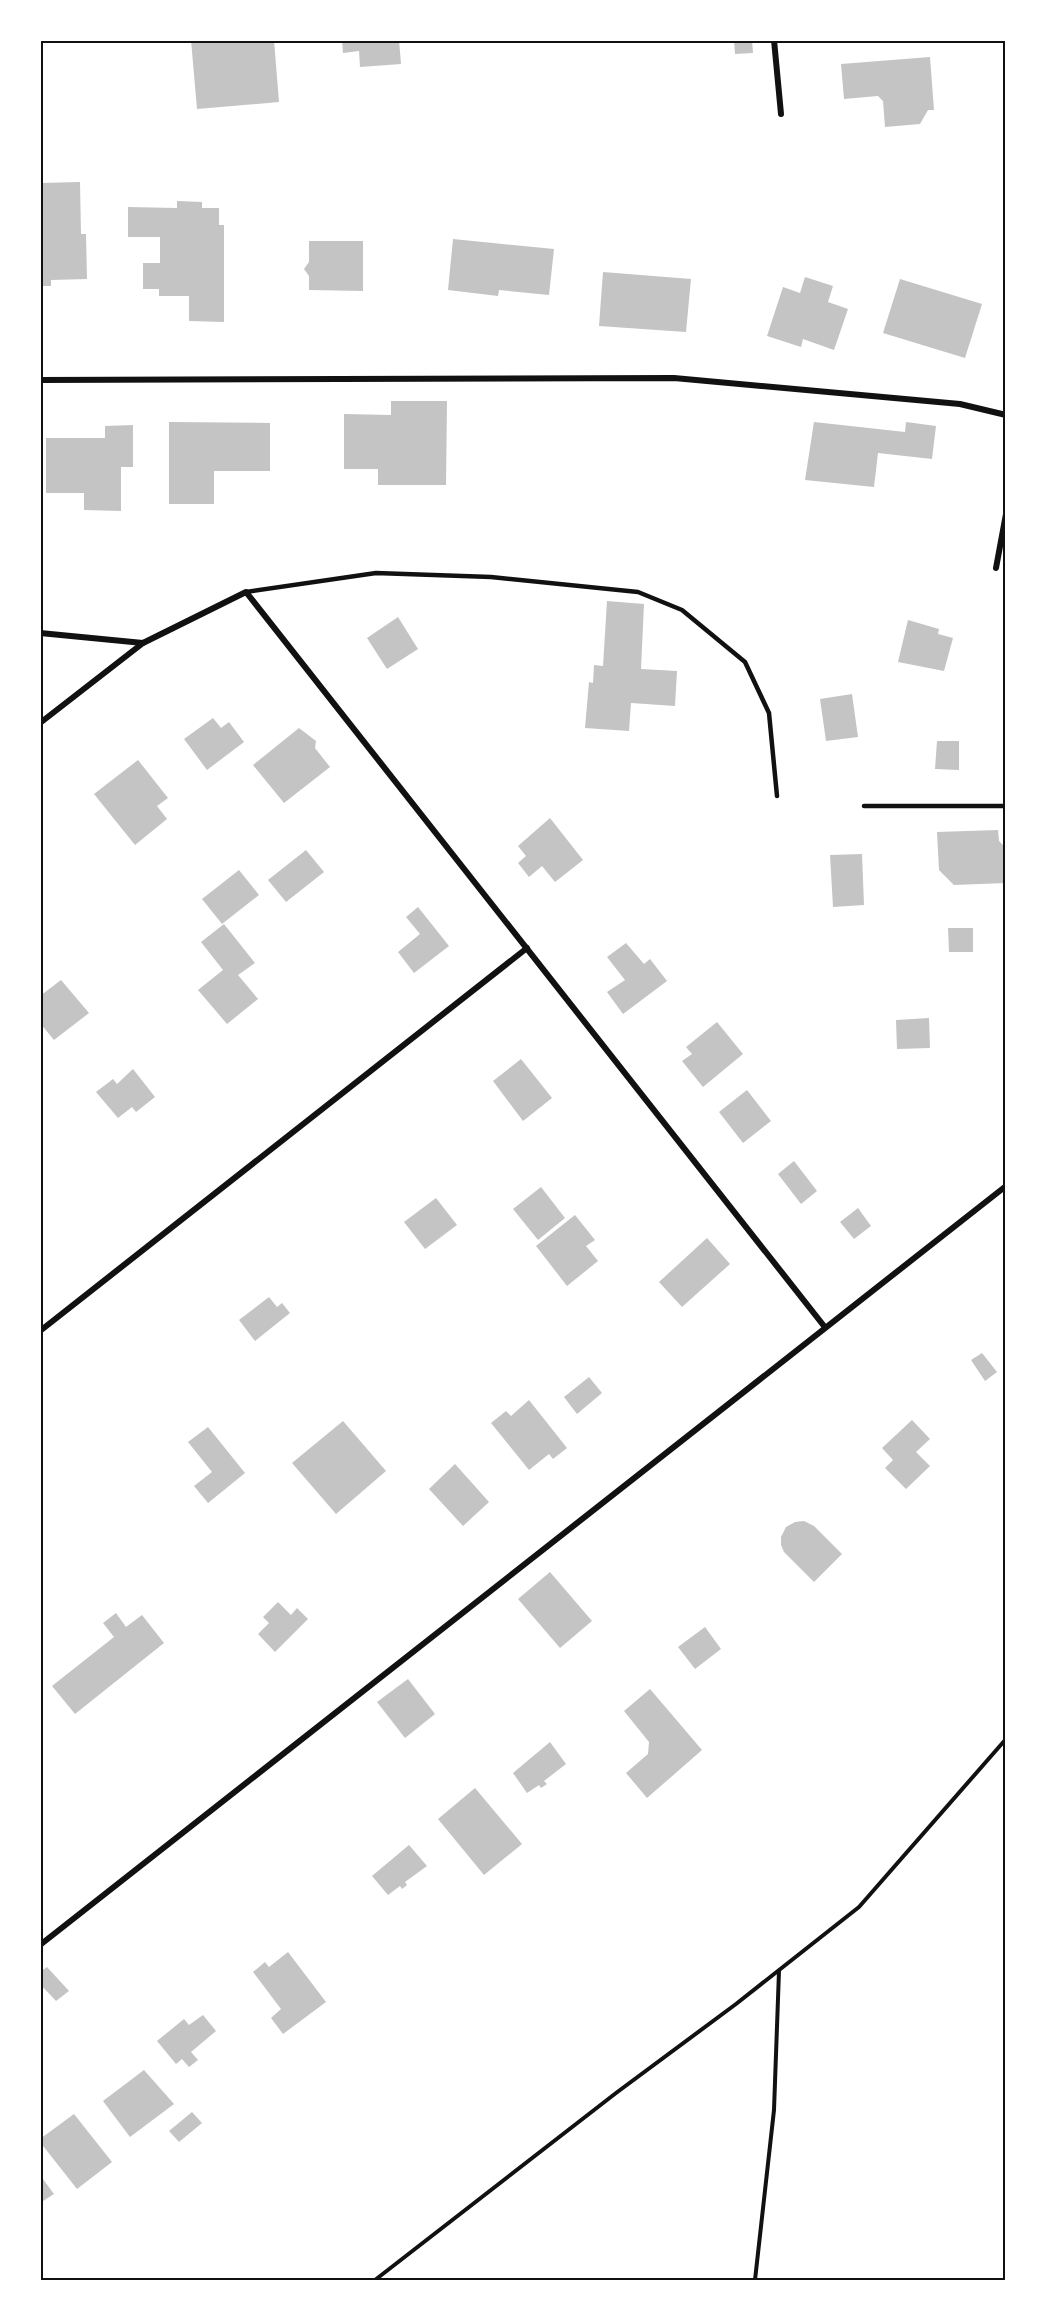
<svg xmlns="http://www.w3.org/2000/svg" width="1046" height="2321" viewBox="0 0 1046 2321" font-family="Arial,sans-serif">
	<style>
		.building { fill: #c4c4c4 }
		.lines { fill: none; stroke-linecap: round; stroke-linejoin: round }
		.path { stroke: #111; stroke-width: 4 }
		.service { stroke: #111; stroke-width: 4.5 }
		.minor { stroke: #111; stroke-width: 6 }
		.neatline { fill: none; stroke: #111; stroke-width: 2 }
	</style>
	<rect width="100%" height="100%" fill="#fff"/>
	<g class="building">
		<polygon points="191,40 274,40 279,102 197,109"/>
		<polygon points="342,40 399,40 401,64 360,67 359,51 343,53"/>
		<polygon points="734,40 752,40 753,53 735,54"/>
		<polygon points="930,57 934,110 928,110 920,124 885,127 883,101 878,96 844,99 841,64"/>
		<polygon points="80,182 81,234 86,234 87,279 51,280 51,286 40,286 40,183"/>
		<polygon points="177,201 202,202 202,208 219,208 219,225 224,225 224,322 189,321 189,296 159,296 159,289 143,289 143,263 160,263 160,237 128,237 128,207 177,208"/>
		<polygon points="453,239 554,249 549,295 499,290 498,296 448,290"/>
		<polygon points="309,241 363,241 363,291 309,290 309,276 304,269 309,262"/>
		<polygon points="603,272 691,279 686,332 599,326"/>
		<polygon points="805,277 833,286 828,302 848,309 834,350 803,339 801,347 767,336 783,287 800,293"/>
		<polygon points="900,279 982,304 965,358 883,333"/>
		<polygon points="391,401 447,401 446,485 378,485 378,469 344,469 344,414 391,415"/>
		<polygon points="169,422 270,423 270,471 214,471 214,504 169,504"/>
		<polygon points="814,422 905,432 906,422 936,426 932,459 878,453 874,487 805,480"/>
		<polygon points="133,425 133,467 121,467 121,511 84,510 84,493 46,493 46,438 105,438 105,426"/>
		<polygon points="607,601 644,604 641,669 677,671 675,706 631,703 629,731 585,728 589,682 593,683 594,665 603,666"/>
		<polygon points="398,617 418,649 387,669 367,638"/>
		<polygon points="908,620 939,629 938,634 953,638 944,671 898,662"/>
		<polygon points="852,694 858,737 826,741 820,699"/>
		<polygon points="213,718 221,728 229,722 244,742 207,770 184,739"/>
		<polygon points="299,728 316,741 315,748 330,767 284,803 253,765"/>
		<polygon points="937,741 959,741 959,770 935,769"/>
		<polygon points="138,760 168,798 157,806 167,819 135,845 94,794"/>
		<polygon points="550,818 583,860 555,882 542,866 529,877 518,863 526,856 518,846"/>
		<polygon points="998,830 999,841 1006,848 1006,883 954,885 939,870 937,832"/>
		<polygon points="306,850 324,872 286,902 268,880"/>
		<polygon points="862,854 864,905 833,907 830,855"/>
		<polygon points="239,870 259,895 222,924 202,899"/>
		<polygon points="418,907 449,946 414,973 398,952 420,934 406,917"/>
		<polygon points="224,924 255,963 238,975 258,999 227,1024 198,990 223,970 201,942"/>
		<polygon points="948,928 973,928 973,952 949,952"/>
		<polygon points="626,943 644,964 650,959 667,981 623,1014 607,992 625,980 607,957"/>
		<polygon points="61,980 89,1013 54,1040 40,1023 40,996"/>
		<polygon points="929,1018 930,1048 897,1049 896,1020"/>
		<polygon points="717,1022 743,1054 703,1087 682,1061 692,1054 686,1047"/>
		<polygon points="521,1059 552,1098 523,1121 493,1081"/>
		<polygon points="133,1069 155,1097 136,1112 132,1107 118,1118 96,1092 113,1079 117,1084"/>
		<polygon points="747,1090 771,1121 743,1143 719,1112"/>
		<polygon points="794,1161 817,1191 801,1204 778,1174"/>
		<polygon points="541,1187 565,1218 538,1240 513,1209"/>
		<polygon points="436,1198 457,1225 425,1249 404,1222"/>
		<polygon points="858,1208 871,1226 854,1239 840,1222"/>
		<polygon points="575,1215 595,1240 586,1246 598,1261 567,1286 536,1246"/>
		<polygon points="707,1238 730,1264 682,1307 659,1282"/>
		<polygon points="269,1297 277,1307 282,1303 290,1313 255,1341 239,1320"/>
		<polygon points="982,1353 997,1372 985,1381 971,1360"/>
		<polygon points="589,1377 602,1393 577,1414 564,1397"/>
		<polygon points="529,1400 567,1448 553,1459 549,1454 529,1470 491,1423 506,1411 511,1416"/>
		<polygon points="912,1420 930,1439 916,1452 930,1466 906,1489 885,1468 893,1460 882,1448"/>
		<polygon points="343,1421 386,1471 336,1514 292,1463"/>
		<polygon points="208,1427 245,1473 208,1503 194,1486 212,1472 188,1442"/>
		<polygon points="455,1464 489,1502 463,1526 429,1489"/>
		<polygon points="804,1521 814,1526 842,1554 814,1582 784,1552 781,1545 781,1537 786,1527 795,1522"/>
		<polygon points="550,1572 592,1621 560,1648 518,1599"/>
		<polygon points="278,1602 291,1615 297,1608 308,1619 275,1652 258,1634 269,1623 263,1617"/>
		<polygon points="116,1613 126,1627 142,1615 164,1643 75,1714 52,1686 114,1637 103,1623"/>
		<polygon points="705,1627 721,1649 695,1669 678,1647"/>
		<polygon points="408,1679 435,1714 405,1738 377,1702"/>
		<polygon points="650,1689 702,1750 647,1798 626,1773 648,1754 649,1742 624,1711"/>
		<polygon points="550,1742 566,1764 544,1781 547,1784 541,1788 539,1785 527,1793 513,1773"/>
		<polygon points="475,1788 522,1844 484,1875 438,1819"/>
		<polygon points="409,1845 427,1866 405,1882 407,1885 402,1889 400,1886 388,1895 372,1876"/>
		<polygon points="288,1952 326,2002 283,2034 271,2018 281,2009 253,1972 265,1962 269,1967"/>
		<polygon points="47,1967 69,1991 56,2001 40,1984 40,1972"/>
		<polygon points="203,2015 216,2031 191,2052 198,2060 189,2067 182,2059 176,2064 157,2041 184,2019 189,2025"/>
		<polygon points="144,2070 174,2104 130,2137 103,2101"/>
		<polygon points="192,2112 202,2123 179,2142 169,2131"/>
		<polygon points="74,2114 112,2162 77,2189 40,2142 40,2139"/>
		<polygon points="40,2175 54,2194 40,2203"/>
	</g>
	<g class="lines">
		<g class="path">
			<polyline points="375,2280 616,2093 736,2004 859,1907 1006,1739"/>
			<polyline points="755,2280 774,2110 779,1971"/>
		</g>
		<g class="service">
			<polyline points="246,592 376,573 491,577 638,592 682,610 745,662 769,713 777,796"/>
			<polyline points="864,806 1006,806"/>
		</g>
		<g class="minor">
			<polyline points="774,40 781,114"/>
			<polyline points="40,380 674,378 960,404 1006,415"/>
			<polyline points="996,568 1006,514"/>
			<polyline points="40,633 143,643 246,592 824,1326"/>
			<polyline points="40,723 143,643"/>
			<polyline points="40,1331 527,948"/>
			<polyline points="40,1945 1006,1186"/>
		</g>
	</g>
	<rect width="1046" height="2321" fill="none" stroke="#ffffff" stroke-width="84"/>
	<rect x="42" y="42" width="962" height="2237" class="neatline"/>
</svg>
